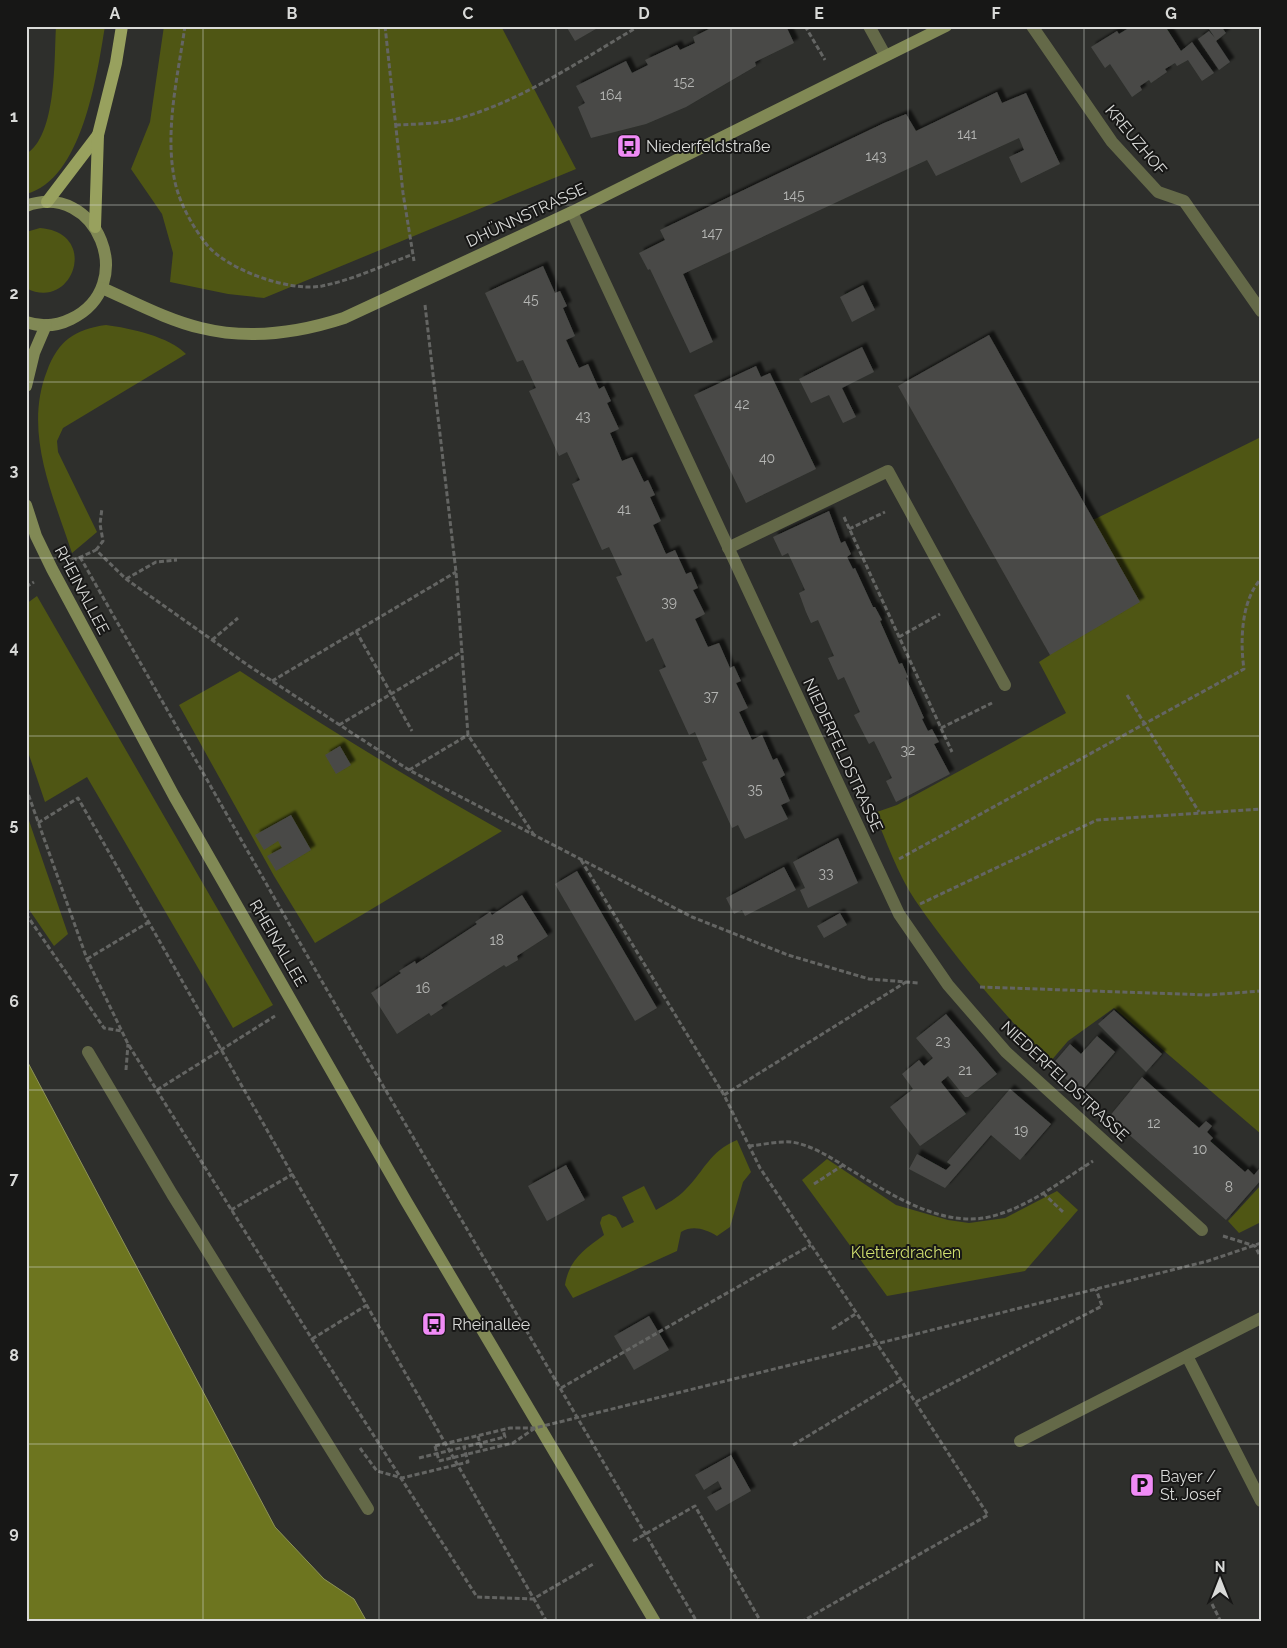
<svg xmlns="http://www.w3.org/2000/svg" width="1287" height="1648" viewBox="0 0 1287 1648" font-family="Raleway,sans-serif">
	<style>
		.green { fill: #4f5614 }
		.water { fill: #6d751f; stroke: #8d9356 }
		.building { fill: #494a47; filter: url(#shadow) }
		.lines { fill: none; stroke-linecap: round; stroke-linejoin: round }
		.path { stroke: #646563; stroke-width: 3; stroke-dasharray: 5 2.5; stroke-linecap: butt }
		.service { stroke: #646948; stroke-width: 12 }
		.minor { stroke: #646948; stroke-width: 12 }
		.secondary { stroke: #818955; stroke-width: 12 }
		.primary { stroke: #98a15e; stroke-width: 12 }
		.path-bridge { stroke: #646563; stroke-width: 3; stroke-dasharray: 5 2.5; stroke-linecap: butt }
		.grid { fill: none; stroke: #d9dad8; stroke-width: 1; stroke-opacity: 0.55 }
		.labels { text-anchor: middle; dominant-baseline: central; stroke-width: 4; stroke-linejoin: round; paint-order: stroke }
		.number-label { font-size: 14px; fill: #b5b6b4 }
		.street-label { font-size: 16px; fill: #d9dad8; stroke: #171716 }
		.poi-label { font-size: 16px; fill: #d9dad8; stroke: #171716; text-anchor: start }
		.park-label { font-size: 16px; fill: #d1df6f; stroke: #171716 }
		.neatline { fill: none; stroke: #d9dad8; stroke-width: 2 }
		.grid-label { font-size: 16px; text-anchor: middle; font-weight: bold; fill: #d9dad8 }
	</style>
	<defs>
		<filter id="shadow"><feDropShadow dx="4.5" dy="-4.5" stdDeviation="1" flood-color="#0009"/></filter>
	</defs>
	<rect width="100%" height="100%" fill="#2e2f2c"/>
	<g class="green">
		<path d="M56 26H105C97 75 82 180 26 194V154C57 136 54 59 56 26Z"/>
		<polygon points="164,26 501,26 576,169 264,298 228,294 170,282 173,253 162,214 131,169 150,122"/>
		<path d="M40 228C101 233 72 313 26 288V232Z"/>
		<path d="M106 325C130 328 170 337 186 354L63 428 57 441 58 452 97 532 72 553C53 495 23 432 47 371 58 341 75 329 106 325Z"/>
		<path d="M1261 437V1134L1114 1008 1068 1041 1050 1062C1002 1012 954 957 915 900 897 873 887 842 874 813L897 805 1066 713 1039 662 1050 655 1093 520Z"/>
		<polygon points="37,596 273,1005 233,1028 87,777 45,802 26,746 26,604"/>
		<path d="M240 671C326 728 413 781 502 831L315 943 274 876 179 705Z"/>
		<polygon points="26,812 68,934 54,946 26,905"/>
		<path d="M737 1140 751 1172 743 1182 730 1227 717 1236C705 1229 693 1225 681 1232L677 1251 573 1298 565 1285C569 1259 585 1249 604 1235L600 1223 602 1217 609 1214 616 1217 622 1228 634 1222 622 1197 644 1186 656 1210C666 1204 678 1198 686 1189 705 1170 709 1152 737 1140Z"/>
		<polygon points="827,1159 896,1205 948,1220 969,1223 1005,1218 1057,1191 1078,1210 1025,1271 887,1296 802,1180"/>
		<polygon points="1261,1185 1261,1222 1239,1233 1228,1221"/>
	</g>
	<polygon class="water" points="26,1059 275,1527 324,1579 354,1599 367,1622 26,1622"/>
	<g class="building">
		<polygon points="566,26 601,26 575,41"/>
		<polygon points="715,26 786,26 794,43 755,62 756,66 686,107 646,124 591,138 578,107 585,103 576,86 626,61 632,73 648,65 645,60 677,45 680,50 695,43 693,37"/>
		<polygon points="1132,26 1165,26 1181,51 1192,42 1214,73 1202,81 1188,60 1177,66 1175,63 1165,69 1167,72 1151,83 1149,80 1140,86 1142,90 1132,97 1110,64 1105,68 1091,47 1117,31 1119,34"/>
		<polygon points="1207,26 1228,26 1223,29 1226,33 1216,41 1230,62 1219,70 1198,39 1209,31 1215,38"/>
		<polygon points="997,92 1002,103 1026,93 1060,164 1021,183 1009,157 1024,150 1019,138 936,176 927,160 683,274 713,342 690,353 650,269 648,270 639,253 665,240 660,230 884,123 906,114 916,131"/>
		<polygon points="543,266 555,293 560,291 567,306 563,308 575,336 566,340 579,368 588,364 599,389 604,386 611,401 607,403 619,429 610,433 622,461 632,457 644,482 648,480 655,495 650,497 661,521 653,525 666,554 675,550 686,574 691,572 698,588 693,590 705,614 695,619 708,647 719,643 730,668 734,666 741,681 736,683 748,708 739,712 752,740 762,735 773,760 777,758 785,775 780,778 790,801 781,805 788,819 745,839 738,825 732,828 702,762 707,760 695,732 689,735 659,670 666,667 653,638 646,642 616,577 622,575 609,547 602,550 572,484 580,480 567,452 559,456 529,391 536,388 523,360 517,362 485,293"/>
		<polygon points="863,285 875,310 852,322 840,297"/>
		<polygon points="989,335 1140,602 1050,655 898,386"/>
		<polygon points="862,347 874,372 842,388 856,417 843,423 829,395 811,403 799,379"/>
		<polygon points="756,366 761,377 770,373 816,469 746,503 694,395"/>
		<polygon points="829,511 841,543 845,541 851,554 847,557 853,569 855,568 873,607 875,607 882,620 880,621 899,664 902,663 908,677 906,678 924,718 922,719 928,731 932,729 939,742 934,744 950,774 896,802 886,781 892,778 874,741 869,744 854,715 860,712 844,677 838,680 828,658 834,656 818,620 811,623 806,612 799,593 805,590 788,553 782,556 773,537"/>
		<polygon points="340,746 351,765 336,774 325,755"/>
		<polygon points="291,815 311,850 276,871 267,856 282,848 278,841 264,850 255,835"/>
		<polygon points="838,838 858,883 808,908 800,890 805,888 793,862"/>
		<polygon points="784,867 796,890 745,916 742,910 734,914 726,898"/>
		<polygon points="577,871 657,1008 635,1021 555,884"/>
		<polygon points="522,895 548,936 517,956 518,960 506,967 504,965 441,1005 443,1008 431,1016 429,1013 397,1034 371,993 401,973 399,971 415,961 416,964 477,924 475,922 490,912 492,915"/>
		<polygon points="840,913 847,925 824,938 817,926"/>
		<polygon points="1114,1010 1162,1054 1146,1072 1098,1024"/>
		<polygon points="946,1014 997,1074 968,1097 965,1097 948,1076 941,1082 966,1114 920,1146 890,1107 913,1089 902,1074 919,1060 924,1066 933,1058 916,1038"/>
		<polygon points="1097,1036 1115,1052 1081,1092 1051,1066 1070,1044 1081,1054"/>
		<polygon points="1142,1077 1199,1128 1206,1121 1212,1126 1207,1132 1213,1138 1210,1141 1245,1172 1248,1169 1254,1175 1259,1169 1261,1170 1261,1180 1226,1220 1109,1117"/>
		<polygon points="1010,1089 1051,1124 1020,1160 991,1135 945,1188 909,1169 917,1154 946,1170 951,1165 947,1162"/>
		<polygon points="566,1165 585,1200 547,1221 528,1186"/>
		<polygon points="649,1316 669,1350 634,1370 614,1336"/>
		<polygon points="731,1455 751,1491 716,1511 707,1497 722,1489 718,1481 704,1490 695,1475"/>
	</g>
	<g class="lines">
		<g class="path">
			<path d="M185 26C178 75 165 128 174 177 178 201 192 226 207 245 228 270 289 292 322 286 352 280 382 266 411 255"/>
			<polyline points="385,26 403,193 414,261"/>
			<polyline points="805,26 825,60"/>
			<path d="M396 125C416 124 438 124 457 119 520 102 583 59 639 26"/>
			<polyline points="425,305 456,572 468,735 534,835"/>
			<polyline points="844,517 952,752"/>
			<polyline points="849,529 885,512"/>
			<polyline points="96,550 103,541 100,524 102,508"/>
			<polyline points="80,557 324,985 697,1622"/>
			<polyline points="72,561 96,550 126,579 249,666 409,770 692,917 788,955 869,979 919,983"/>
			<polyline points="126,579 156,562 177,560"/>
			<polyline points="26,587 34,582"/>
			<polyline points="356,631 412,731"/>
			<polyline points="899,637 940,614"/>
			<polyline points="212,640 238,618"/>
			<polyline points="272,681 456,572"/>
			<polyline points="1127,695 1199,812"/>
			<polyline points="339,725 463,651"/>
			<polyline points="941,728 992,703"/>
			<polyline points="409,770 468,735"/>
			<polyline points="26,788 87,959 128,1044 312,1339 477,1597 533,1599 595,1563"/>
			<polyline points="38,823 78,798 547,1622"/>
			<path d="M899 859 1244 669C1240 642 1241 600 1261 579"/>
			<polyline points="581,860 724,1095 760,1168 901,1380 988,1515 801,1622"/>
			<polyline points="920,904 1097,820 1261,809"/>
			<polyline points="26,914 104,1028 122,1031"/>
			<polyline points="87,959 149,922"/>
			<polyline points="980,987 1208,995 1261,991"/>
			<polyline points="126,1070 128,1044"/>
			<polyline points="157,1090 275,1016"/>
			<polyline points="724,1095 906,982"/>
			<path d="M749 1146C762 1145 777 1141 791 1142 809 1144 830 1157 846 1167 887 1192 942 1230 993 1216 1030 1206 1061 1181 1093 1161"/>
			<polyline points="814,1184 843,1165"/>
			<polyline points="1043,1193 1063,1212"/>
			<polyline points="231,1210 293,1174"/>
			<polyline points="1223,1236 1255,1246 1261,1258"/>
			<polyline points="832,1329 857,1313"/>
			<polyline points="908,1336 1208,1261 1261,1243"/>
			<polyline points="312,1339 367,1305"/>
			<polyline points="561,1388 811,1245"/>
			<polyline points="916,1402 1102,1306 1096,1289"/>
			<polyline points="793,1445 901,1380"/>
			<polyline points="435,1446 439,1461"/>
			<polyline points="360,1448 377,1471 402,1478 468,1462 464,1447 505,1437 503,1430"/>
			<polyline points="419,1458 464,1447"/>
			<polyline points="633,1541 695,1506 761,1622"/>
			<polyline points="1212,1604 1221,1622"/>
		</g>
		<g class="service">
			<polyline points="869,26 885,55"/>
			<polyline points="728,548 888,471 1005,685"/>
			<polyline points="88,1052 172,1194 368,1509"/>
			<polyline points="1187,1356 1261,1501"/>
			<polyline points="1020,1441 1261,1318"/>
		</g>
		<g class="minor">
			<polyline points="1032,26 1112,142 1158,192 1184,201 1261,311"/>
			<polyline points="572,212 899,914 948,985 1006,1052 1202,1230"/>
		</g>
		<g class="secondary">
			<path d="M26 206C97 180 140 286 71 319 57 326 41 327 26 322"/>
			<path d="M102 288C134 302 167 320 201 328 249 340 298 333 344 318L572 212 946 26"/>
			<polyline points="26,386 34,353 46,325"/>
			<polyline points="26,505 36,536 52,569 174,796 406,1201 655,1622"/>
		</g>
		<g class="primary">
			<polyline points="47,202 98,135"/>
			<polyline points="95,227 98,135 116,63 122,26"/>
		</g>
		<g class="path-bridge">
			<polyline points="478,1436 482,1450"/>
			<polyline points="435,1446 510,1428 535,1428 908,1336"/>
			<polyline points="439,1461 513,1443 535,1428"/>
		</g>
	</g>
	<path class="grid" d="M203 26V1622M379 26V1622M556 26V1622M731 26V1622M908 26V1622M1084 26V1622M26 205H1261M26 382H1261M26 558H1261M26 736H1261M26 912H1261M26 1090H1261M26 1267H1261M26 1444H1261"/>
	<defs>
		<symbol id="bus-square" viewBox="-11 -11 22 22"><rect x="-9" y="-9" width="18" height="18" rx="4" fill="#f08bf6" stroke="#171716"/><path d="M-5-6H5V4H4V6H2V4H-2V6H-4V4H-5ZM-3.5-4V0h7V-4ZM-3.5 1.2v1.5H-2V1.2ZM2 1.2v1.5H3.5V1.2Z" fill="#111"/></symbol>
		<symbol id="parking-square" viewBox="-11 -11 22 22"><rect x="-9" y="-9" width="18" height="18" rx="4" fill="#f08bf6" stroke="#171716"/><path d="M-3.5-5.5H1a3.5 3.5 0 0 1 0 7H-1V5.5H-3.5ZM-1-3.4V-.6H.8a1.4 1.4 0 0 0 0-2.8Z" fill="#111"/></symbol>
	</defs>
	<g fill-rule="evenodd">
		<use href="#bus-square" x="615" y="132" width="28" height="28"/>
		<use href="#bus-square" x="420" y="1310" width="28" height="28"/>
		<use href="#parking-square" x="1128" y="1471" width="28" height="28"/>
	</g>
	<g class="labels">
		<g class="number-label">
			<text x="684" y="82">152</text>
			<text x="611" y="95">164</text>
			<text x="967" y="134">141</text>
			<text x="876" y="156">143</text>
			<text x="794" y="195">145</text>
			<text x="712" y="233">147</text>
			<text x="531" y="299">45</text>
			<text x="742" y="404">42</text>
			<text x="583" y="416">43</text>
			<text x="767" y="458">40</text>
			<text x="624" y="509">41</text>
			<text x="669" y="602">39</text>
			<text x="711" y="696">37</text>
			<text x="908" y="750">32</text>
			<text x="755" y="789">35</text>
			<text x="826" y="873">33</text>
			<text x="497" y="940">18</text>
			<text x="423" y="988">16</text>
			<text x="943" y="1041">23</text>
			<text x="965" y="1070">21</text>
			<text x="1154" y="1123">12</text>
			<text x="1021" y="1130">19</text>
			<text x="1200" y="1149">10</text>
			<text x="1229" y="1187">8</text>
		</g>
		<g class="street-label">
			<text transform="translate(1136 140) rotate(50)">KREUZHOF</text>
			<text transform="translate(526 215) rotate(-25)">DHÜNNSTRASSE</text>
			<text transform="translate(82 590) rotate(62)">RHEINALLEE</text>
			<text transform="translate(843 755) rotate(65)">NIEDERFELDSTRASSE</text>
			<text transform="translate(278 943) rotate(60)">RHEINALLEE</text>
			<text transform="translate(1065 1081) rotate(43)">NIEDERFELDSTRASSE</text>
		</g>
		<g class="poi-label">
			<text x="646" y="146">Niederfeldstraße</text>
			<text x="452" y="1324">Rheinallee</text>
			<text x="1160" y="1476">Bayer /<tspan x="1160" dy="18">St. Josef</tspan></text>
		</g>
		<g class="park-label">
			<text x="906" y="1252">Kletterdrachen</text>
		</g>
	</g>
	<rect width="1287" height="1648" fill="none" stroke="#171716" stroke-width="55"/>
	<g transform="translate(1220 1580)" stroke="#171716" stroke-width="4" paint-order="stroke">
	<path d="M0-4L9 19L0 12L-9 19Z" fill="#d9dad8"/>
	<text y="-8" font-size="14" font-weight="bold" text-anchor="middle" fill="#d9dad8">N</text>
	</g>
	<rect x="28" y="28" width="1232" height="1592" class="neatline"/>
	<g class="grid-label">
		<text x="115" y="19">A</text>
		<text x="292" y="19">B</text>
		<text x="468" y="19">C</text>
		<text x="644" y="19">D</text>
		<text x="819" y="19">E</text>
		<text x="996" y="19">F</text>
		<text x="1171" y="19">G</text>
		<text x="14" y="122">1</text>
		<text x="14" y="299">2</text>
		<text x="14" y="476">3</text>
		<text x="14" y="653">4</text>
		<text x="14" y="830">5</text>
		<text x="14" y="1007">6</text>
		<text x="14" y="1184">7</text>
		<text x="14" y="1361">8</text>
		<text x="14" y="1538">9</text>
	</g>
</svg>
